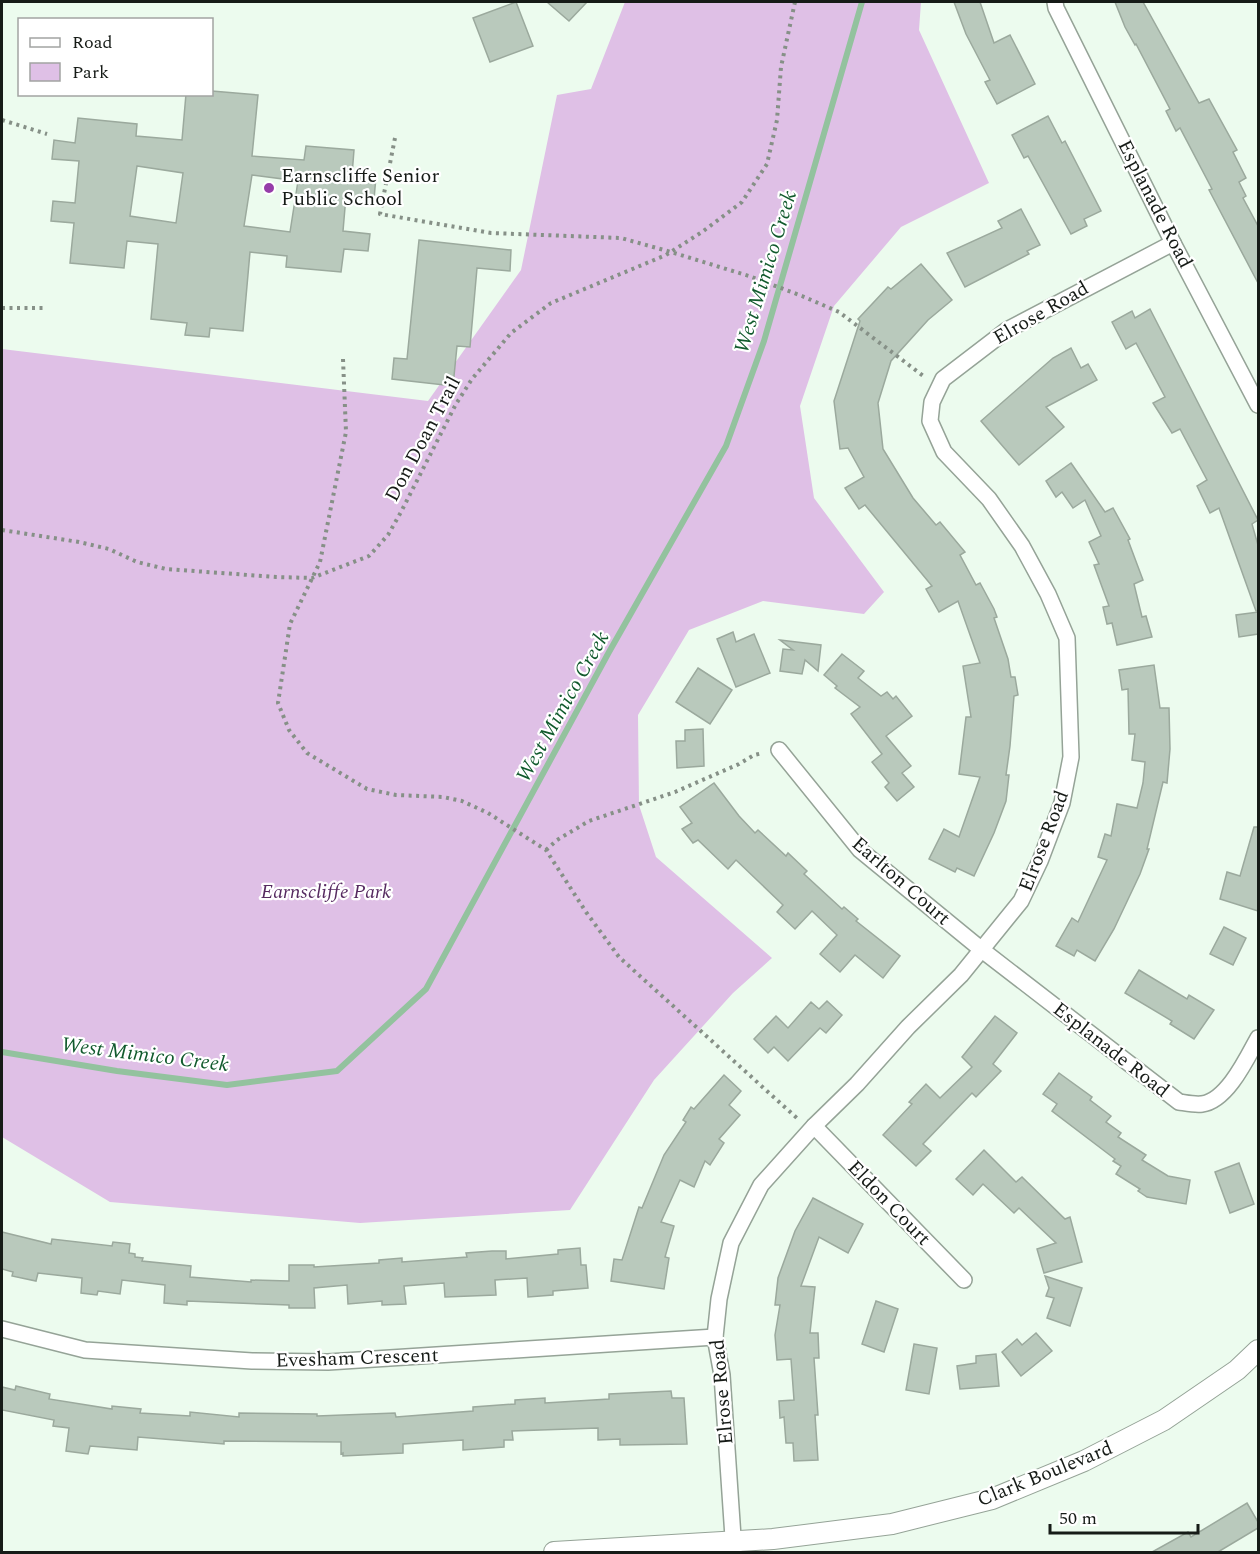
<svg xmlns="http://www.w3.org/2000/svg" width="1260" height="1554" viewBox="0 0 1260 1554" font-family="Spectral,serif">
	<style>
		.green { fill: #dfc0e6 }
		.lines { fill: none; stroke-linecap: round; stroke-linejoin: round }
		.stream { stroke: #93c29e; stroke-width: 6 }
		.building { fill: #b9c9bc; stroke: #9ba99d; stroke-width: 1.5; fill-rule: evenodd }
		.minor-casing { stroke: #95a397; stroke-width: 18 }
		.tertiary-casing { stroke: #95a397; stroke-width: 22 }
		.path { stroke: #869087; stroke-width: 4; stroke-dasharray: 3 4.5; stroke-linecap: butt }
		.minor { stroke: #fff; stroke-width: 15 }
		.tertiary { stroke: #fff; stroke-width: 20 }
		.poi-dot { fill: #963da9; stroke: #fff; stroke-width: 2 }
		.labels { text-anchor: middle; dominant-baseline: central; stroke-width: 4.5; stroke-linejoin: round; paint-order: stroke }
		.poi-label { font-size: 20px; fill: #161b17; stroke: #fff; text-anchor: start }
		.street-label { font-size: 20px; fill: #161b17; stroke: #fff }
		.park-label { font-size: 20px; font-style: italic; fill: #562a60; stroke: #fff }
		.water-label { font-size: 21px; font-style: italic; fill: #115a2d; stroke: #fff }
	</style>
	<rect width="100%" height="100%" fill="#ecfbee"/>
	<polygon class="green" points="625,2 921,2 919,30 989,183 901,227 834,306 800,406 814,498 884,592 864,614 763,601 689,630 638,715 639,805 656,857 772,958 733,993 654,1080 570,1210 360,1223 110,1202 2,1137 2,349 428,401 521,270 557,95 591,89"/>
	<g class="lines">
		<polyline class="stream" points="2,1052 117,1071 227,1085 337,1071 426,989 609,652 726,446 764,341 862,2"/>
	</g>
	<g class="building">
		<polygon points="516,2 533,46 490,62 473,18"/>
		<polygon points="547,2 587,2 569,21"/>
		<polygon points="954,2 980,2 994,43 1010,35 1035,84 997,104 985,82 990,80 966,34"/>
		<polygon points="1115,2 1143,2 1199,103 1209,99 1237,150 1233,152 1246,178 1239,182 1246,196 1243,198 1258,226 1258,283 1209,190 1212,189 1180,128 1176,131 1166,111 1170,109 1136,44 1135,45 1125,27"/>
		<path d="M212 91 258 95 252 156 304 160 306 146 354 150 352 175 376 177 374 199 346 196 343 231 370 234 368 251 344 249 341 272 286 267 287 256 250 252 243 331 210 328 209 337 185 335 187 323 151 319 158 244 127 241 124 268 70 263 74 223 51 221 53 201 75 203 79 161 52 159 54 140 75 143 78 118 137 124 136 136 182 140 186 94H212ZM137 166 183 173 176 223 130 216ZM252 175 298 181 290 232 244 226Z"/>
		<polygon points="1048,116 1062,143 1065,141 1101,211 1084,219 1087,226 1071,234 1028,156 1024,158 1012,135"/>
		<polygon points="1021,209 1040,245 1027,251 1029,254 965,287 947,253 1002,228 998,221"/>
		<polygon points="419,240 511,250 510,271 477,268 470,347 457,346 453,386 392,379 394,358 407,359"/>
		<polygon points="921,264 952,300 928,320 891,361 878,403 883,449 913,498 936,525 940,522 965,552 960,555 976,585 980,583 994,609 997,617 994,618 1008,659 1011,677 1015,677 1018,695 1014,696 1010,746 1006,775 1009,775 1006,801 994,833 974,876 957,868 955,872 929,859 944,829 959,837 980,777 959,774 966,717 971,717 963,666 980,663 958,601 939,612 926,589 932,586 865,505 859,509 845,488 864,477 848,448 840,449 834,401 860,321 858,319 888,287 891,289"/>
		<polygon points="1150,309 1258,520 1252,524 1258,545 1258,611 1256,611 1219,508 1210,513 1197,486 1207,480 1180,429 1172,433 1153,403 1165,397 1136,343 1126,349 1112,322 1132,311 1135,318"/>
		<polygon points="1071,348 1081,368 1088,364 1097,380 1046,407 1064,427 1019,465 981,421 1053,358"/>
		<polygon points="1071,463 1105,512 1113,508 1130,539 1128,540 1143,580 1134,584 1142,617 1146,616 1152,637 1117,645 1112,623 1107,624 1103,607 1109,606 1094,565 1099,564 1089,542 1101,536 1085,500 1073,508 1062,492 1056,497 1046,481"/>
		<polygon points="1258,612 1258,634 1239,637 1236,615"/>
		<polygon points="733,632 736,642 754,634 770,673 736,687 717,639"/>
		<polygon points="780,640 821,645 818,671 805,660 802,674 780,671 783,649 793,650"/>
		<polygon points="842,654 864,671 858,678 881,696 887,692 893,699 896,696 912,716 886,736 911,766 902,773 914,787 897,801 885,787 889,783 872,762 882,754 851,714 860,707 835,688 837,686 824,675"/>
		<polygon points="1154,665 1160,708 1169,708 1170,749 1167,783 1163,782 1147,849 1149,849 1140,874 1114,929 1095,961 1077,950 1074,956 1056,946 1072,918 1078,922 1107,860 1098,857 1105,834 1111,836 1117,804 1137,808 1143,783 1145,762 1132,760 1135,734 1129,734 1128,689 1122,690 1119,670"/>
		<polygon points="698,668 732,690 710,724 676,702"/>
		<polygon points="703,729 704,766 677,768 676,741 685,741 685,730"/>
		<polygon points="714,783 739,816 755,833 758,830 786,856 788,853 807,871 804,874 842,909 844,907 858,919 856,921 900,956 883,978 855,955 840,972 820,954 837,935 812,911 795,929 777,912 783,905 736,860 728,869 698,840 693,843 682,829 692,823 680,807"/>
		<polygon points="1254,827 1258,827 1258,911 1220,899 1227,872 1240,876"/>
		<polygon points="1224,927 1246,938 1233,965 1210,954"/>
		<polygon points="1139,970 1187,999 1189,995 1214,1010 1194,1039 1170,1024 1172,1021 1125,993"/>
		<polygon points="827,1001 842,1015 826,1033 820,1028 788,1061 774,1047 768,1053 754,1039 776,1016 788,1028 811,1002 819,1009"/>
		<polygon points="995,1016 1017,1033 993,1064 1001,1071 976,1097 972,1093 923,1144 931,1151 916,1166 883,1135 912,1104 909,1102 926,1084 940,1098 972,1067 962,1057"/>
		<polygon points="1059,1073 1092,1097 1090,1100 1111,1116 1106,1122 1121,1133 1118,1137 1146,1155 1142,1160 1168,1176 1190,1180 1186,1204 1147,1197 1138,1191 1140,1189 1116,1174 1121,1166 1113,1161 1115,1159 1052,1111 1057,1104 1043,1094"/>
		<polygon points="724,1075 741,1091 729,1105 740,1115 719,1139 724,1143 710,1165 705,1161 694,1187 680,1180 661,1222 674,1226 665,1257 669,1258 664,1289 611,1281 614,1259 622,1260 639,1207 642,1208 664,1155 686,1122 683,1120 691,1107 694,1109"/>
		<polygon points="984,1150 1016,1182 1022,1177 1065,1219 1070,1217 1082,1262 1044,1273 1037,1249 1056,1243 1019,1208 1014,1213 983,1184 973,1195 956,1179"/>
		<polygon points="1239,1163 1254,1204 1230,1213 1215,1172"/>
		<polygon points="813,1198 863,1224 848,1253 819,1237 801,1286 815,1287 810,1333 818,1333 819,1358 814,1358 818,1415 815,1415 818,1460 794,1461 793,1443 786,1443 784,1417 780,1418 779,1401 794,1400 791,1359 777,1360 775,1335 780,1305 775,1305 778,1278 795,1231"/>
		<polygon points="2,1232 51,1244 52,1239 112,1246 113,1242 130,1244 129,1253 135,1254 135,1257 143,1258 142,1261 191,1266 190,1277 251,1282 251,1280 289,1281 289,1265 314,1265 314,1267 379,1263 379,1260 402,1258 402,1262 467,1257 466,1253 492,1251 506,1251 506,1259 558,1254 558,1250 580,1248 581,1265 586,1265 588,1288 553,1291 553,1295 528,1297 527,1278 495,1280 496,1295 445,1297 444,1283 404,1286 406,1304 382,1305 382,1301 348,1304 347,1285 314,1288 315,1308 289,1308 289,1305 187,1301 187,1305 164,1303 165,1285 122,1280 120,1294 98,1291 97,1295 81,1293 82,1278 38,1273 36,1281 12,1276 13,1272 2,1269"/>
		<polygon points="1045,1276 1082,1288 1070,1326 1047,1318 1054,1298 1046,1296 1049,1288"/>
		<polygon points="876,1301 898,1309 884,1352 862,1344"/>
		<polygon points="1036,1333 1052,1351 1021,1376 1002,1352 1017,1339 1022,1345"/>
		<polygon points="914,1344 937,1348 929,1394 906,1390"/>
		<polygon points="996,1354 999,1386 960,1389 957,1366 976,1363 976,1356"/>
		<polygon points="16,1386 50,1394 49,1399 112,1409 112,1406 141,1409 140,1413 190,1416 190,1412 239,1417 239,1413 317,1414 317,1416 395,1413 396,1417 473,1411 473,1407 515,1404 515,1400 545,1398 545,1403 609,1399 609,1394 671,1391 672,1398 684,1398 687,1444 620,1445 620,1439 598,1440 598,1428 512,1431 513,1440 504,1440 504,1447 463,1450 463,1440 403,1444 403,1453 343,1456 343,1453 341,1454 341,1442 224,1441 224,1444 138,1437 137,1450 90,1446 88,1454 66,1451 69,1428 53,1426 54,1420 2,1410 2,1387 15,1390"/>
		<polygon points="1247,1503 1258,1522 1258,1528 1218,1552 1152,1552 1188,1532 1191,1537"/>
	</g>
	<g class="lines">
		<defs>
			<g id="minor">
				<polyline points="1055,2 1056,8 1173,243 1258,405"/>
				<path d="M779 750 860 850 982 950 1179 1102C1186 1103 1195 1105 1202 1104 1227 1101 1247 1058 1258 1038"/>
				<polyline points="814,1126 964,1280"/>
				<polyline points="2,1329 85,1350 252,1361 328,1362 715,1337"/>
				<polyline points="734,1552 722,1375 715,1337 719,1299 731,1243 761,1185 814,1126 857,1084 908,1027 961,975 1021,901 1040,861 1062,803 1071,757 1067,638 1048,594 1022,546 989,499 944,452 930,421 932,402 943,379 1007,330 1173,243"/>
			</g>
			<polyline id="tertiary" points="554,1552 773,1539 892,1524 992,1499 1084,1461 1164,1420 1237,1370 1258,1350"/>
		</defs>
		<use href="#minor" class="minor-casing"/>
		<use href="#tertiary" class="tertiary-casing"/>
		<g class="path">
			<polyline points="2,120 47,134"/>
			<polyline points="395,138 380,214 491,233 621,238 671,252 749,276 802,296 839,312 926,378"/>
			<polyline points="2,308 44,308"/>
			<polyline points="343,359 346,432 320,562 290,624 278,703 289,730 307,753 367,789 396,795 443,797 462,801 488,813 546,850 586,912 619,957 799,1120"/>
			<polyline points="2,530 79,542 109,549 137,562 166,569 276,577 312,578 369,556 388,535 401,512 456,404 472,379 511,333 551,303 666,255 702,232 742,202 767,164 777,120 781,67 795,2"/>
			<polyline points="546,850 557,840 589,821 675,792 739,764 754,755 763,753"/>
		</g>
		<use href="#minor" class="minor"/>
		<use href="#tertiary" class="tertiary"/>
	</g>
	<circle class="poi-dot" cx="269" cy="188" r="6"/>
	<g class="labels">
		<g class="poi-label">
			<text x="281" y="176">Earnscliffe Senior<tspan x="281" dy="23">Public School</tspan></text>
		</g>
		<g class="street-label">
			<text transform="translate(1155 204) rotate(63)">Esplanade Road</text>
			<text transform="translate(1041 313) rotate(-30)">Elrose Road</text>
			<text transform="translate(423 439) rotate(-62)">Don Doan Trail</text>
			<text transform="translate(1044 841) rotate(-69)">Elrose Road</text>
			<text transform="translate(901 881) rotate(41)">Earlton Court</text>
			<text transform="translate(1111 1050) rotate(38)">Esplanade Road</text>
			<text transform="translate(889 1203) rotate(46)">Eldon Court</text>
			<text transform="translate(357 1358) rotate(-2)">Evesham Crescent</text>
			<text transform="translate(722 1392) rotate(-95)">Elrose Road</text>
			<text transform="translate(1045 1474) rotate(-22)">Clark Boulevard</text>
		</g>
		<g class="park-label">
			<text x="326" y="892">Earnscliffe Park</text>
		</g>
		<g class="water-label">
			<text transform="translate(766 272) rotate(-73)">West Mimico Creek</text>
			<text transform="translate(563 707) rotate(-61)">West Mimico Creek</text>
			<text transform="translate(145 1055) rotate(7)">West Mimico Creek</text>
		</g>
	</g>
	<rect width="1260" height="1554" fill="none" stroke="#161b17" stroke-width="6"/>
	<rect x="18" y="18" width="195" height="78" fill="#ffffff" stroke="#a2a4a2" stroke-width="1.5"/>
	<rect x="30" y="38" width="30" height="9" fill="#ffffff" stroke="#a2a4a2" stroke-width="1.5"/>
	<text x="72" y="48" font-size="18" fill="#161b17">Road</text>
	<rect x="30" y="63" width="30" height="18" fill="#dfc0e6" stroke="#a2a4a2" stroke-width="1.5"/>
	<text x="72" y="78" font-size="18" fill="#161b17">Park</text>
	<path d="M1050 1524v9h148v-9" fill="none" stroke="#161b17" stroke-width="3"/>
	<text x="1059" y="1524" font-size="18" fill="#161b17" stroke="#ffffff" stroke-width="4.5" paint-order="stroke">50 m</text>
</svg>
